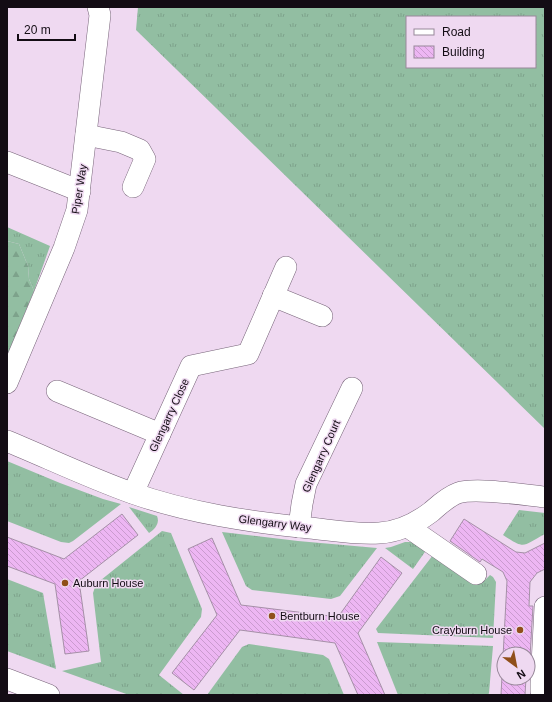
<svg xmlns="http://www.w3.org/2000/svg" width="552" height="702" viewBox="0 0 552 702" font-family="Arial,sans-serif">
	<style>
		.grass { fill: url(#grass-tufts); fill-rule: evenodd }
		.forest { fill: url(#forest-firs) }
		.building { fill: url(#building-back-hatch); stroke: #a590a7 }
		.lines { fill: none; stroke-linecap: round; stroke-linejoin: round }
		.minor-casing { stroke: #776479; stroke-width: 22 }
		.minor { stroke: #fff; stroke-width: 21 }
		.poi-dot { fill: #904f1a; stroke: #efd9f1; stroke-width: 1.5 }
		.labels { text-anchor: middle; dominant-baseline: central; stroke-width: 3; stroke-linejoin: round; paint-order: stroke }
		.street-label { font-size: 11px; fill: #130c14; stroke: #efd9f1 }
		.poi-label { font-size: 11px; fill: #130c14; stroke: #efd9f1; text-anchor: start }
	</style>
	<defs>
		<pattern id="grass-tufts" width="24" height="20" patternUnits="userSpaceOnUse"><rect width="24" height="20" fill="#92bea2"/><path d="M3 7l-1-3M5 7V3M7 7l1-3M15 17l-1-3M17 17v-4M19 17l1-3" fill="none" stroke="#7da28b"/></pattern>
		<pattern id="forest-firs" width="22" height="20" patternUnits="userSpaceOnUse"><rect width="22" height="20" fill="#92bea2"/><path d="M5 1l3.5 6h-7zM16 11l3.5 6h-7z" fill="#7da28b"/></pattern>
		<pattern id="building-back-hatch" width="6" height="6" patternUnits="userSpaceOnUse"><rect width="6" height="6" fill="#edb6f3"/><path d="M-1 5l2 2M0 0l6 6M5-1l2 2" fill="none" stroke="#ca9bcf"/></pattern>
	</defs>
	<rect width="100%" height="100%" fill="#efd9f1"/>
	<g class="grass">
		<path d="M138 7H545V429L136 30ZM407 17H535V67H407Z"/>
		<polygon points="7,227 50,246 34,291 29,279 28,266 19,244 7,241"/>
		<polygon points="7,461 60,483 103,499 121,504 73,541 69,543 61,542 7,521"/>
		<path d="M129 507 157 516C160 523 155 529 149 533Z"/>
		<path d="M519 510 545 513V534C522 546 526 550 503 535Z"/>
		<polygon points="162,531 171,533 202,609 201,617 159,675 184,695 129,695 62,671 101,662 93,593 96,584"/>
		<polygon points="222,532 298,541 377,548 340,596 331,599 252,590 246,586"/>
		<polygon points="405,542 415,542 427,549 413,569 385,548 391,547"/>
		<polygon points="433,555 478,575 485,580 490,575 493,577 496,582 493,638 378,633 376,629"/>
		<polygon points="7,579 43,593 56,669 7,651"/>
		<polygon points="377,642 493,646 489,693 488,695 398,695"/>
		<polygon points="249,644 323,655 329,659 344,695 207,695 242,647"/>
	</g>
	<polygon class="forest" points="7,241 19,244 28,266 29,279 34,291 7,356"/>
	<g class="building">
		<polygon points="122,514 138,535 79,581 89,651 65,654 55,584 7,566 7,537 64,559"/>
		<polygon points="464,519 516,552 525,553 545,543 545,569 537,573 530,582 529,606 533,606 529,674 528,674 528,654 504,654 504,678 526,678 525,695 501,695 507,581 503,572 482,559 480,562 450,541"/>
		<polygon points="212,538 241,605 338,617 381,557 402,573 358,633 385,695 358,695 335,643 240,630 194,690 172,673 217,615 188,549"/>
	</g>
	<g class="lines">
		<defs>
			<g id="minor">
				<polyline points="86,135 121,142 140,150 145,159 133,187"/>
				<polyline points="7,162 80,191"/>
				<polyline points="273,296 322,316"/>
				<polyline points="7,383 64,248 77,210 100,15 98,7"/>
				<polyline points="57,391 160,434"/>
				<path d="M7 441C48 458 90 478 132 493 189 513 250 522 310 528 330 530 359 535 379 533 399 532 415 524 431 512 439 505 447 497 458 493 475 487 525 495 545 497"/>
				<polyline points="133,493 191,366 248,354 286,267"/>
				<polyline points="299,527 302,504 306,484 352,388"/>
				<polyline points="408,527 476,574"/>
				<polyline points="7,679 49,695"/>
				<polyline points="543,695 541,691 541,683 545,607"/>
			</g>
		</defs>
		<use href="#minor" class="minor-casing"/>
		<use href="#minor" class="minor"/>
	</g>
	<g class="poi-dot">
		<circle cx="65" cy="583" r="4"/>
		<circle cx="272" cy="616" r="4"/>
		<circle cx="520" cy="630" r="4"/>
	</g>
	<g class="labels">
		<g class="street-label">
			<text transform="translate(79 189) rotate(-81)">Piper Way</text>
			<text transform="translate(169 415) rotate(-65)">Glengarry Close</text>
			<text transform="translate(321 456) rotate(-66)">Glengarry Court</text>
			<text transform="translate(275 523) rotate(7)">Glengarry Way</text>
		</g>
		<g class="poi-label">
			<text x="73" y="583">Auburn House</text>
			<text x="280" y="616">Bentburn House</text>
			<text x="512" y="630" text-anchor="end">Crayburn House</text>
		</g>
	</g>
	<rect width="552" height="702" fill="none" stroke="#130c14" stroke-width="16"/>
	<rect x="406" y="16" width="130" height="52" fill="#efd9f1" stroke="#978799"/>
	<rect x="414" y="29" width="20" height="6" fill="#ffffff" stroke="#978799"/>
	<text x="442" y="36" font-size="12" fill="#130c14">Road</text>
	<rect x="414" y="46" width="20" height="12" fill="url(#building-back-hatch)" stroke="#978799"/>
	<text x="442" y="56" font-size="12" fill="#130c14">Building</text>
	<g transform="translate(516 666) rotate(148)"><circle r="19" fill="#efd9f1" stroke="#978799"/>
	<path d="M0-3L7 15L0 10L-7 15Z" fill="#904f1a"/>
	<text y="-6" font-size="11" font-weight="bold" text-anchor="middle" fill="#130c14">N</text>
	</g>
	<path d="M18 34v6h57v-6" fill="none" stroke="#130c14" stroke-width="2"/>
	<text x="24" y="34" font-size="12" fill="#130c14" stroke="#efd9f1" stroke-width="3" paint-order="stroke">20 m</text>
</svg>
